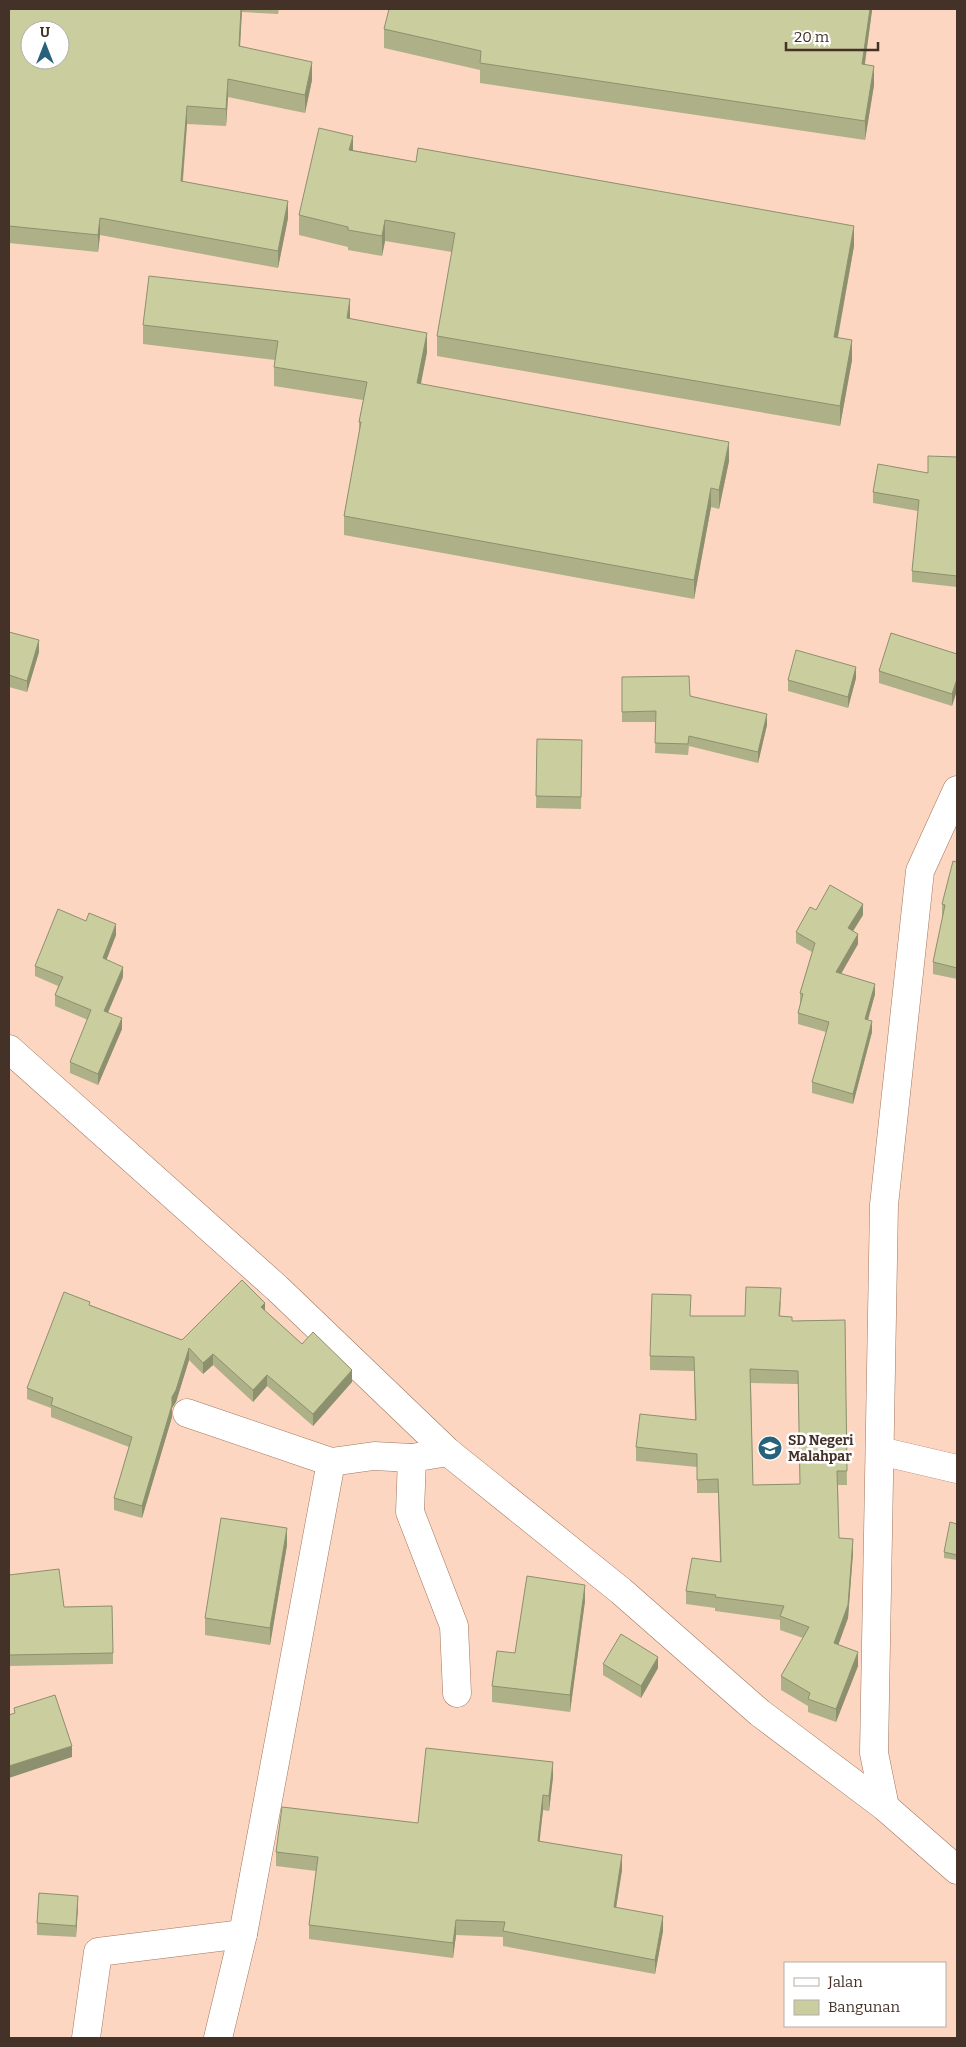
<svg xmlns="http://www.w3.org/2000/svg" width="966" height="2047" viewBox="0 0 966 2047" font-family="Bitter,serif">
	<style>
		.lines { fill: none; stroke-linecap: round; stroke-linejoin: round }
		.minor-casing { stroke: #a1765e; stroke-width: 29 }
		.tertiary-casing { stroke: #a1765e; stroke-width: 29 }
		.minor { stroke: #fff; stroke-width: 28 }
		.tertiary { stroke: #fff; stroke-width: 28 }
		.wall { fill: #aeb087; fill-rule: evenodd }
		.shaded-wall { fill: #8d906e }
		.building { fill: #cacd9d; stroke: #8d906e; fill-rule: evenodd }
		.labels { text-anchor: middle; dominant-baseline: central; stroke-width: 5; stroke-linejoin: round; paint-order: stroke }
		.poi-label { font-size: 14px; font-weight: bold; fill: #443127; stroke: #fff; text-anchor: start }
	</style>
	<rect width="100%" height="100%" fill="#fdd6c1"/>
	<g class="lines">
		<defs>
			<g id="minor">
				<polyline points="9,1049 277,1288 448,1452 621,1591 760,1713 885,1807"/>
				<polyline points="187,1413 331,1462"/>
				<polyline points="880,1451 957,1469"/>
				<polyline points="412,1458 410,1512 454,1626 457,1693"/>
				<polyline points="86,2038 98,1952 243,1934"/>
				<polyline points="218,2038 243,1934 331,1462 374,1456 412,1458 448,1452"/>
			</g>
			<polyline id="tertiary" points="957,790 920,871 884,1205 874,1753 885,1807 957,1870"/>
		</defs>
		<use href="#minor" class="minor-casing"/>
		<use href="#tertiary" class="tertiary-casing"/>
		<use href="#minor" class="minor"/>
		<use href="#tertiary" class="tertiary"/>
	</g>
	<g class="wall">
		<polygon points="9,9 279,9 278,14 242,12 240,47 312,80 305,113 228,97 226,126 187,124 183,181 288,218 278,268 100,235 98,252 9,243"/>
		<polygon points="872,9 865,64 874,85 865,140 480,83 480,70 384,48 384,29"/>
		<polygon points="353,150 854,246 838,338 852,360 840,426 437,356 437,336 452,252 385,241 382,256 348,250 348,247 299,235 299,215"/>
		<polygon points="350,319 427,352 421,384 729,461 719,509 711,507 694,599 344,535 344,516 359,432 359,422 363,400 274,386 274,367 275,360 143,344 143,325"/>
		<polygon points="957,457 957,587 912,582 912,571 918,511 873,503 873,492 928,473"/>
		<polygon points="9,632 39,652 27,692 9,687"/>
		<polygon points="957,654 952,706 879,683 879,671"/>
		<polygon points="622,677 690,696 767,725 758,763 689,746 688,755 655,753 656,722 622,722"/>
		<polygon points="856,678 848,708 788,691 788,680"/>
		<polygon points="537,739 582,740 581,809 536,808"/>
		<polygon points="957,862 957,979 933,974 933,962 943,916 942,916 942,904"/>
		<polygon points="816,910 863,915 853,931 858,944 841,973 875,994 868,1020 872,1032 853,1104 812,1093 812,1082 826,1032 798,1024 798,1013 800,1004 800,993 812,952 796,943 796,932"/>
		<polygon points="116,935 106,960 123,977 108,1012 122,1029 98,1085 70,1073 70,1062 88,1020 55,1006 55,995 58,986 35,976 35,966"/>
		<path d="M781 1301 780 1316 792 1321 845 1320 847 1485H838L839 1538 853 1553 848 1618 838 1645 858 1666 836 1722 808 1712V1706L781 1690V1676L803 1638 780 1630V1620L715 1611V1608L686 1604V1591L720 1562 718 1493H697V1467L636 1461V1447L695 1420 694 1371 650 1370V1356L691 1316H745ZM751 1383 798 1384 800 1484 753 1485Z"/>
		<polygon points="90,1305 182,1340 265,1311 302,1344 352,1382 313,1426 267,1386 253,1402 213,1365 203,1374 189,1360 176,1402 172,1408 172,1417 142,1518 114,1510 114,1498 129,1447 51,1417 51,1408 27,1399 27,1388"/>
		<polygon points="957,1524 957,1560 944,1558 944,1552"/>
		<polygon points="287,1545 270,1645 205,1635 205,1618"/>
		<polygon points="9,1575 64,1607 113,1653 113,1664 9,1666"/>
		<polygon points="585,1601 570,1712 492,1702 492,1686 515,1653"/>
		<polygon points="603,1664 658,1668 641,1698 603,1675"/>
		<polygon points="553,1777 549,1811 543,1810 539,1841 622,1870 616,1907 663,1931 655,1974 503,1946 503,1937 456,1935 453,1958 309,1939 309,1925 316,1871 276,1866 276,1852 418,1823"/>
		<polygon points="78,1907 76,1937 37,1935 37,1923"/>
	</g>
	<g class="shaded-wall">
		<polygon points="241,9 242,9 239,64 239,46"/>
		<polygon points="870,9 872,9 872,11 862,83 862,64"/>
		<polygon points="312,62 312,80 305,113 305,95"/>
		<polygon points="874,66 874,85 865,140 865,121"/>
		<polygon points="228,79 228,97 226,126 226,109"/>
		<polygon points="187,106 187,124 181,199 181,181"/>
		<polygon points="353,136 353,156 349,150"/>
		<polygon points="288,201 288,218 278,268 278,251"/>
		<polygon points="100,218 100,235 98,252 98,235"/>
		<polygon points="385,220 385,241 382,256 382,236"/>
		<polygon points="854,226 854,246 834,357 834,337"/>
		<polygon points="350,299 350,318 347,337 347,318"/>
		<polygon points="427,333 427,352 417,402 417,383"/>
		<polygon points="852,340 852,360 840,426 840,406"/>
		<polygon points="729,442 729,461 719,509 719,490"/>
		<polygon points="711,488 711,507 694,599 694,580"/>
		<polygon points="39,640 39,652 27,692 27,681"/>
		<polygon points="856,667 856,678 848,708 848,697"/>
		<polygon points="957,679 957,691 952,706 952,694"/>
		<polygon points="767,714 767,725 758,763 758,752"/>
		<polygon points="863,904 863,915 848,939 848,928"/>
		<polygon points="116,924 116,935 103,969 103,958"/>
		<polygon points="858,934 858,944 836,983 836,972"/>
		<polygon points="123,967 123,977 104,1022 104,1011"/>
		<polygon points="875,984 875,994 865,1030 865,1019"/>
		<polygon points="122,1018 122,1029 98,1085 98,1074"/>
		<polygon points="872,1021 872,1032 853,1104 853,1094"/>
		<polygon points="265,1303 265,1314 261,1307"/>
		<polygon points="189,1348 189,1360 176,1402 172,1408 172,1417 142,1518 142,1506 172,1397"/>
		<polygon points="213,1354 213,1365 203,1374 203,1363"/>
		<polygon points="352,1370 352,1382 313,1426 313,1414"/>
		<polygon points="267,1375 267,1386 253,1402 253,1390"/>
		<polygon points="287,1528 287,1545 270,1645 270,1628"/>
		<polygon points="853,1539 853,1553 848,1618 834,1657 834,1643"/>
		<polygon points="585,1585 585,1601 570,1712 570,1695"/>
		<polygon points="858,1652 858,1666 836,1722 836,1709"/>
		<polygon points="658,1657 658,1668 641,1698 641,1686"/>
		<polygon points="72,1746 72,1757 9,1778 9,1766"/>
		<polygon points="553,1762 553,1777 549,1811 549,1796"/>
		<polygon points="543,1795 543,1810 538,1856 538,1841"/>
		<polygon points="622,1855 622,1870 614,1921 614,1907"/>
		<polygon points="78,1896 78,1907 76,1937 76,1926"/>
		<polygon points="663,1916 663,1931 655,1974 655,1960"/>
		<polygon points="456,1920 456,1935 453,1958 453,1943"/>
	</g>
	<g class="building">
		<path d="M9 9H241L239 46 312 62 305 95 228 79 226 109 187 106 181 181 288 201 278 251 100 218 98 235 9 226ZM30 30H60V60H30Z"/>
		<polygon points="389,9 870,9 862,64 874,66 865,121 480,63 481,51 384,29"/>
		<polygon points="319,128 353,136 349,150 416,162 418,148 854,226 834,337 852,340 840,406 437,336 455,233 385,220 382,236 348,230 348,227 299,215"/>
		<polygon points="149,276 350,299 347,318 427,333 417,383 729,442 719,490 711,488 694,580 344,516 361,422 359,422 367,382 274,367 278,341 143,325"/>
		<polygon points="928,456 957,457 957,576 912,571 919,500 873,492 878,464 928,473"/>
		<polygon points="9,632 39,640 27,681 9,675"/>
		<polygon points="891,633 957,654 957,679 952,694 879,671"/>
		<polygon points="796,650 856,667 848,697 788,680"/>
		<polygon points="689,676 690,696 767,714 758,752 689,736 688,744 655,743 656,711 622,712 622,677"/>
		<polygon points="537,739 582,740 581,797 536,796"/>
		<polygon points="953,861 957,862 957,968 933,962 945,905 942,904"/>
		<polygon points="830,885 863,904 848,928 858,934 836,972 875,984 865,1019 872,1021 853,1094 812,1082 829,1022 798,1013 803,994 800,993 815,943 796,932 810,907 816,910"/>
		<polygon points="58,909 86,921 89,913 116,924 103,958 123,967 104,1011 122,1018 98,1074 70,1062 91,1010 55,995 63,977 35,966"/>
		<polygon points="242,1280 265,1303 261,1307 302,1344 313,1332 352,1370 313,1414 267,1375 253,1390 213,1354 203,1363 189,1348 176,1390 172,1397 172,1405 142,1506 114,1498 132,1437 51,1405 53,1398 27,1388 64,1292 90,1302 89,1305 182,1340"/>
		<path d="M746 1287 781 1288 779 1316 792 1317V1321L845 1320 847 1471H837L839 1538 853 1539 848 1605 834 1643 858 1652 836 1709 808 1699 810 1693 781 1676 809 1627 780 1616 784 1606 715 1597 716 1595 686 1591 692 1558 721 1562 718 1479 697 1480V1454L636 1447 640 1414 696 1420 694 1357 650 1356 652 1294 691 1295 690 1316H745ZM750 1369 798 1371 800 1484 753 1485Z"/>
		<polygon points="221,1518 287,1528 270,1628 205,1618"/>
		<polygon points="950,1522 957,1524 957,1555 944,1552"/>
		<polygon points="59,1569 64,1607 112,1606 113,1653 9,1655 9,1575"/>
		<polygon points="527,1576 585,1585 570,1695 492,1686 497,1651 515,1653"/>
		<polygon points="621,1634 658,1657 641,1686 603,1664"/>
		<polygon points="55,1695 72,1746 9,1766 9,1715 15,1713 14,1708"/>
		<polygon points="426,1748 553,1762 549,1796 543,1795 538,1841 622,1855 614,1907 663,1916 655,1960 503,1931 505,1922 456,1920 453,1943 309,1925 318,1857 276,1852 282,1807 418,1823"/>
		<polygon points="39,1893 78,1896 76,1926 37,1923"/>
	</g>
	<defs>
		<symbol id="school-disc" viewBox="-11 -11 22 22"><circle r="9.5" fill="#28617b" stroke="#fff"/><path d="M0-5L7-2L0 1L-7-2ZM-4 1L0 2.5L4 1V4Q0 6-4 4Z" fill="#fff"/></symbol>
	</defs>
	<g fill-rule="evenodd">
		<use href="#school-disc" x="756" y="1434" width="28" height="28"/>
	</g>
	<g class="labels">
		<g class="poi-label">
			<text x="788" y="1440">SD Negeri<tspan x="788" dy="16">Malahpar</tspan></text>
		</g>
	</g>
	<rect width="966" height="2047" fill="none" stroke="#443127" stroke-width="20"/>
	<rect x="784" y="1962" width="162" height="65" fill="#ffffff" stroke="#b4ada9"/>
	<rect x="794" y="1978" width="25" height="8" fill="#ffffff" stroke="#b4ada9"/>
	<text x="828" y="1987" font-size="15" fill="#443127">Jalan</text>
	<rect x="794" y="2000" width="25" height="15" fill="#cacd9d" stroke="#b4ada9"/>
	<text x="828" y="2012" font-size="15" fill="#443127">Bangunan</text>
	<g transform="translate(45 45)"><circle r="24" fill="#ffffff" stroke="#b4ada9"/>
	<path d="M0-4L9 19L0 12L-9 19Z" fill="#28617b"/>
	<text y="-8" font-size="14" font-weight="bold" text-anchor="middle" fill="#443127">U</text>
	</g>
	<path d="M786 42v8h92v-8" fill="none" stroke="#443127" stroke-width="2.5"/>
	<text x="794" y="42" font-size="15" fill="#443127" stroke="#ffffff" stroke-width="4" paint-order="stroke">20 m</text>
</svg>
